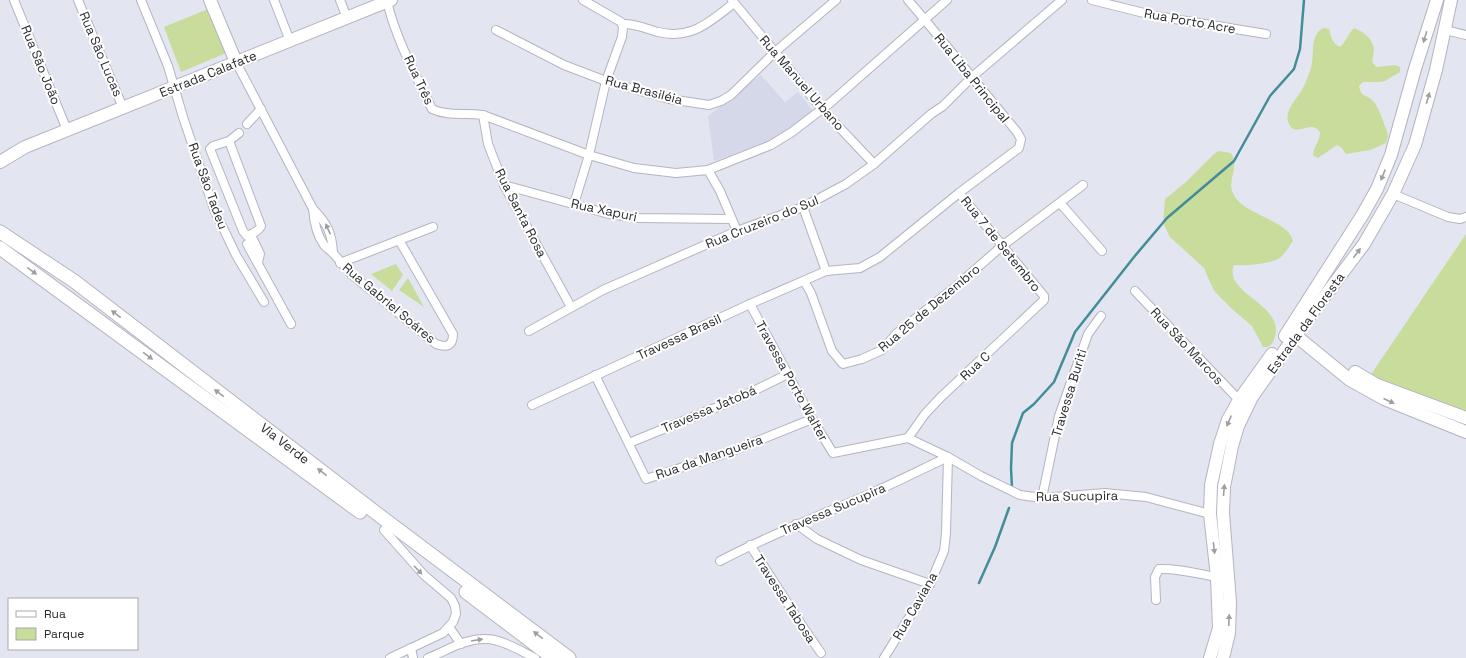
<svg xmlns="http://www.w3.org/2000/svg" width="1466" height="658" viewBox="0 0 1466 658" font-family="'Space Grotesk',sans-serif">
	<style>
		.built { fill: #d4d8e9 }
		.green { fill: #c8dc9b }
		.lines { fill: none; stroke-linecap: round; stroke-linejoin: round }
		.stream { stroke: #438d99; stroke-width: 2.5 }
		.street-casing { stroke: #b3b5bf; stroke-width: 10 }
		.secondary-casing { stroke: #b3b5bf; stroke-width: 14 }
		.primary-casing { stroke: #b3b5bf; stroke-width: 15 }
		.street { stroke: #fff; stroke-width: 8 }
		.secondary { stroke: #fff; stroke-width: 12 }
		.primary { stroke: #fff; stroke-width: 13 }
		.oneway { fill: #9f9fa1 }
		.labels { text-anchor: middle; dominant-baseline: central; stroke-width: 4; stroke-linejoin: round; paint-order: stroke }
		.street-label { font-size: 13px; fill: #292a2e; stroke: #fff }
	</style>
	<rect width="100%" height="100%" fill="#e3e6f1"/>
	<polygon class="built" points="761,75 785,102 798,92 814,112 769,142 714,161 708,116"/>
	<g class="green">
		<polygon points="208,9 226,53 181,72 164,27"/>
		<path d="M1323 28 1329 29C1331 37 1332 43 1340 47 1346 42 1348 34 1354 28 1364 32 1373 39 1374 49 1374 58 1369 61 1377 67L1395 65 1400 67V72L1385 81 1379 82H1363L1359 86C1361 98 1367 94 1373 101 1380 109 1383 122 1387 131L1388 136 1386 143 1370 150 1346 154 1342 148 1337 145 1318 158 1313 155C1314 146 1320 141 1320 132 1311 118 1296 139 1289 124 1283 111 1298 98 1303 88 1306 82 1308 76 1310 71 1316 57 1308 36 1323 28Z"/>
		<path d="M1219 151 1231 153C1241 170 1224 181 1235 197 1248 216 1289 221 1293 241 1289 247 1285 253 1281 257 1272 264 1245 266 1234 265 1231 273 1233 279 1238 285 1252 302 1286 314 1273 342 1271 346 1268 347 1263 347L1252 326 1232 309 1215 292 1209 280 1204 268 1170 237 1165 227 1163 222 1165 199 1186 182 1214 154Z"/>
		<polygon points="1466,234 1466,416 1370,376"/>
		<polygon points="396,264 403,275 392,291 371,274"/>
		<polygon points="408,278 424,307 399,290"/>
	</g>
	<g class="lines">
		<g class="stream">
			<polyline points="1012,488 1011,468 1012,443 1023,413 1034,404 1054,382 1075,332 1134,257 1167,218 1234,161 1270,96 1294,69 1300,49 1304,0"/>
			<polyline points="979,583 995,547 1009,508"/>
		</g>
		<defs>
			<g id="street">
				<polyline points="14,0 67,130"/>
				<polyline points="78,0 123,108"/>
				<polyline points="141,0 168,66 183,117 214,209 236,255 264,302"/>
				<polyline points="274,0 290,41"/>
				<polyline points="340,0 347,18"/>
				<polyline points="732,0 822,109 874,164"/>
				<polyline points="1092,0 1156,16 1266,34"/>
				<path d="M387 1C395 37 416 76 432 109 449 117 465 112 483 115L589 155 634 168 676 173 708 170 771 145 792 132 830 103 947 0"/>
				<path d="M622 24C635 23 646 29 658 32 691 40 710 22 734 3"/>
				<polyline points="496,30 564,65 606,81 669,99 709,105 721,101 731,95 775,52 836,0"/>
				<polyline points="1445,30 1466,35"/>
				<path d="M236 62 313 209C327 223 332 233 333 253"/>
				<polyline points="483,115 488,144 504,185 571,307"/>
				<polyline points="247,124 261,109"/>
				<path d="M229 141 261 226C259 231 252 234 247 236L243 231 210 149 213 146 229 141 239 133"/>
				<polyline points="708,170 720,191 737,231"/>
				<polyline points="504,185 609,214 639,218 731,219"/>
				<polyline points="1393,194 1448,217 1460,219 1466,217"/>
				<polyline points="1060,203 1102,251"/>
				<polyline points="574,204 589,155 606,81 622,37 623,27 621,22 583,0"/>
				<polyline points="803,207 826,271"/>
				<path d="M313 209C314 222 316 234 324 245 326 248 330 250 333 253 339 260 345 267 351 274L436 344C447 348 453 346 453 334L399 240"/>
				<polyline points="251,235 260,254 258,262"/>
				<polyline points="247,244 291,324"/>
				<polyline points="340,263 433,227"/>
				<polyline points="804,281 811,293 832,351 843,364 862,359 882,350 897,333 953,289 1002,246 1083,185"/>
				<polyline points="1135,291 1239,400"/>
				<polyline points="750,304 812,419 833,453 908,438"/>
				<polyline points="529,331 603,290 737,231 803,207 846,184 874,164 931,114 943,106 972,77 1062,0"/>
				<polyline points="595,375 646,479 730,452 812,419"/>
				<polyline points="532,405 750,304 826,271 860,268 880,257 959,193 1019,148 1021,139 1017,132 925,20 908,0"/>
				<polyline points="908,438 925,414 940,398 1044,300 1044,296 959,193"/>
				<polyline points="908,438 948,457 981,476 1020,495 1042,498 1105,493 1146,497 1210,514"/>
				<polyline points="629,443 737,399 788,374"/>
				<polyline points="1042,498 1059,416 1088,334 1101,316"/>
				<polyline points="796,524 817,539 861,560 930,584"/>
				<polyline points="384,530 424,575 451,598 455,606 456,614 453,622 443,633 390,658"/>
				<polyline points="750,545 801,624 821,653"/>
				<path d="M720 561C767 536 816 517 865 496 893 484 920 470 948 457L946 533 944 551 930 584 884 658"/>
				<path d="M1156 600 1155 577 1159 569C1179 568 1198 574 1217 577"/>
				<polyline points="449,627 461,644"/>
				<polyline points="411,648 413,658"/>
				<path d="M428 658C446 651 466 638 486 639 501 639 521 651 535 658"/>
			</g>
			<g id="secondary">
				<polyline points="210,0 236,62"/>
				<polyline points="0,162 25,147 391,0"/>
				<polyline points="1290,331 1350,380 1384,399 1466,432"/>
				<polyline points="1285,336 1363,214 1377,189 1391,155 1415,69 1437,0"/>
				<polyline points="1355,372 1377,385 1466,418"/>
				<polyline points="1210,658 1219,628 1217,577 1210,514 1211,485 1220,444 1228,420 1239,400 1272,354"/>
				<polyline points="1223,658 1229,633 1230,602 1223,513 1224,487 1232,446 1238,426 1252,397 1300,329 1364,244 1393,194 1415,145 1436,70 1451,0"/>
			</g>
			<g id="primary">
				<path id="s1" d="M0 232 74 281 388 522 569 658"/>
				<polyline points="0,248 360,512"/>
				<polyline points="466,592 553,658"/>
			</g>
		</defs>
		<use href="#street" class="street-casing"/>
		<use href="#secondary" class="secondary-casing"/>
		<use href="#primary" class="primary-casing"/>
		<use href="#street" class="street"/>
		<use href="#secondary" class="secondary"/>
		<use href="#primary" class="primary"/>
	</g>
	<defs><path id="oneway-solid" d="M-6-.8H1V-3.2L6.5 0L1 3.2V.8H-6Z"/></defs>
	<g class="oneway">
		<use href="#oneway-solid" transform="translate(1425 37) rotate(107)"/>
		<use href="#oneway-solid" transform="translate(1428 98) rotate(-74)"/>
		<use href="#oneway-solid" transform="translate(1383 175) rotate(112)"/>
		<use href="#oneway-solid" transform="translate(328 229) rotate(-114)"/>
		<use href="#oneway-solid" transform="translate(1357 253) rotate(-53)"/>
		<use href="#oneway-solid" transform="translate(32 271) rotate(36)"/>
		<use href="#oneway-solid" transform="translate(116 314) rotate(-142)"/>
		<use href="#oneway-solid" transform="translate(148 356) rotate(36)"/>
		<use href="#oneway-solid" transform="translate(219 393) rotate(-142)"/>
		<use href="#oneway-solid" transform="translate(1389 401) rotate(24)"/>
		<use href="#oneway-solid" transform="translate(1229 421) rotate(113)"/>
		<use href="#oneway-solid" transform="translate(322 472) rotate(-142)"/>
		<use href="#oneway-solid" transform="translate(1224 490) rotate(-85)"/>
		<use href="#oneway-solid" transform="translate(1214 548) rotate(83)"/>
		<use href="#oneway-solid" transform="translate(418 570) rotate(46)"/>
		<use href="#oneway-solid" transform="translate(1229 620) rotate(-88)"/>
		<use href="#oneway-solid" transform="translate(538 635) rotate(-143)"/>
		<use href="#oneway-solid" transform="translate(477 640) rotate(-9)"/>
	</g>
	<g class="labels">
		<g class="street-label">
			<text transform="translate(1190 21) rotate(10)">Rua Porto Acre</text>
			<text transform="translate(101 54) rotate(67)">Rua São Lucas</text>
			<text transform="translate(41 65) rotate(68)">Rua São João</text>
			<text transform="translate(208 74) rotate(-22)">Estrada Calafate</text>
			<text transform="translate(972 78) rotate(51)">Rua Liba Principal</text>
			<text transform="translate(419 80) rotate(65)">Rua Três</text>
			<text transform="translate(802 83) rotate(49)">Rua Manuel Urbano</text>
			<text transform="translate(644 90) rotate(15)">Rua Brasiléia</text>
			<text transform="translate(208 186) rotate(70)">Rua São Tadeu</text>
			<text transform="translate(604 210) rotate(12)">Rua Xapuri</text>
			<text transform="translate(521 213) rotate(63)">Rua Santa Rosa</text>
			<text transform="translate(762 222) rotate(-22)">Rua Cruzeiro do Sul</text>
			<text transform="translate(1001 244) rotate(51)">Rua 7 de Setembro</text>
			<text transform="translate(389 303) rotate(40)">Rua Gabriel Soáres</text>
			<text transform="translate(929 308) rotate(-40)">Rua 25 de Dezembro</text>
			<text transform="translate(1306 323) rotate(-54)">Estrada da Floresta</text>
			<text transform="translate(679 337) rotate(-25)">Travessa Brasil</text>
			<text transform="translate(1187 346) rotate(47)">Rua São Marcos</text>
			<text transform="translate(975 366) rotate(-43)">Rua C</text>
			<text transform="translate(792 381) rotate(61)">Travessa Porto Walter</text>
			<text transform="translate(1069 393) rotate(-73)">Travessa Buriti</text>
			<text transform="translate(709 409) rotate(-23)">Travessa Jatobá</text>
			<text stroke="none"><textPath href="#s1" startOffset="355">Via Verde</textPath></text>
			<text transform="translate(709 457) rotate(-19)">Rua da Mangueira</text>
			<text transform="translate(1077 496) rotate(-1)">Rua Sucupira</text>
			<text transform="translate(833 509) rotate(-23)">Travessa Sucupira</text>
			<text transform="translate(785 599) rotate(57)">Travessa Tabosa</text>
			<text transform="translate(915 606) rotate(-60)">Rua Caviana</text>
		</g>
	</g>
	<rect x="8" y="598" width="130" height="52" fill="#ffffff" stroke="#a9aaab"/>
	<rect x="16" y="611" width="20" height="6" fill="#ffffff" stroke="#a9aaab"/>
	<text x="44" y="618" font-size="12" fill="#292a2e">Rua</text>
	<rect x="16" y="628" width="20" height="12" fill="#c8dc9b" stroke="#a9aaab"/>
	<text x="44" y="638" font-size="12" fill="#292a2e">Parque</text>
</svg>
